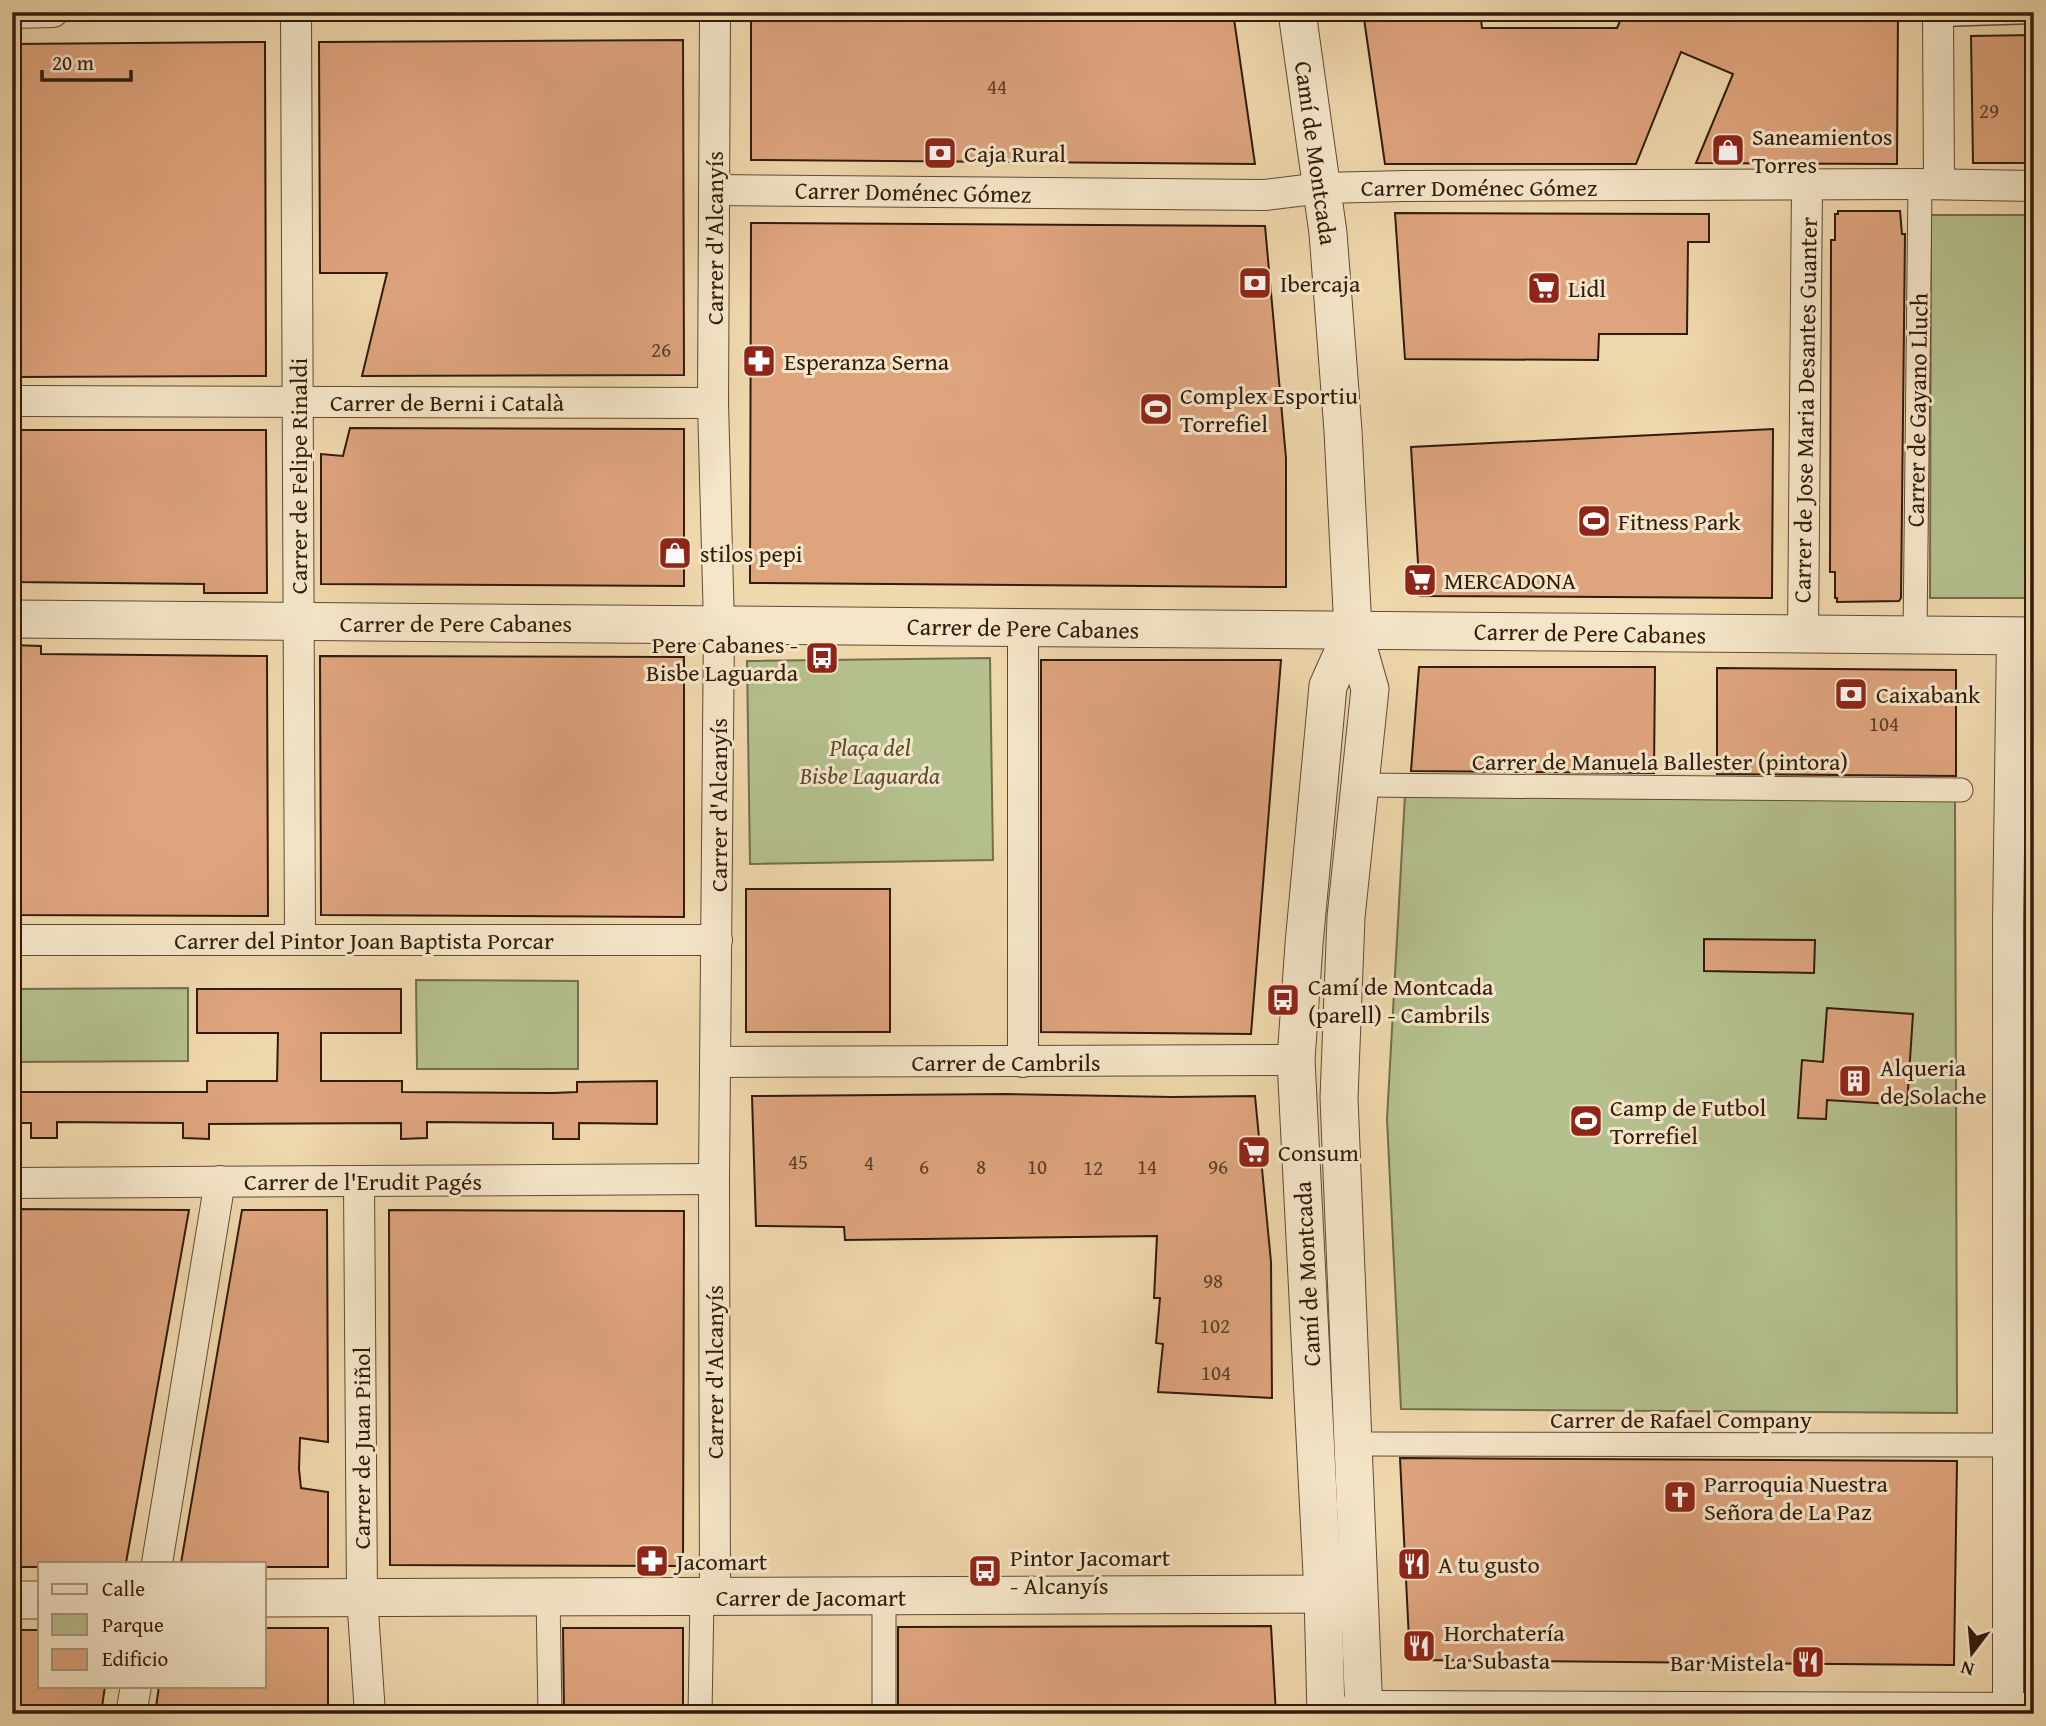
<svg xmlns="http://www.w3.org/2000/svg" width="2046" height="1726" viewBox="0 0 2046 1726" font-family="'Gentium Book Plus',serif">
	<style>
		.green { fill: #b4c08d; stroke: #736e4c; stroke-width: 2 }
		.building { fill: #dea47e; stroke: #321b0c; stroke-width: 2 }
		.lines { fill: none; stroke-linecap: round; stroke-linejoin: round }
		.service-casing { stroke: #614a34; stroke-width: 17 }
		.pedestrian-casing { stroke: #614a34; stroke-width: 25 }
		.minor-casing { stroke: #614a34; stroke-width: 32 }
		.tertiary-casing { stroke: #614a34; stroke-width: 39 }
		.service { stroke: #f5e6c9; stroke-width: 14 }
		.pedestrian { stroke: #f5e6c9; stroke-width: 23 }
		.minor { stroke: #f5e6c9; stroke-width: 30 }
		.tertiary { stroke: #f5e6c9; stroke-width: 37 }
		.labels { text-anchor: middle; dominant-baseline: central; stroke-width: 6; stroke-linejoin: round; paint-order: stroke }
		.number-label { font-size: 21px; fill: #5d3d28 }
		.poi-label { font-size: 24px; fill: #321b0c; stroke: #f5e6c9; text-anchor: start }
		.street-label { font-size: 24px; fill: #321b0c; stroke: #f5e6c9 }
		.park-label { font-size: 24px; font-style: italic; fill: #594d33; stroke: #f5e6c9 }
	</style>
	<rect width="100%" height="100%" fill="#efd8ac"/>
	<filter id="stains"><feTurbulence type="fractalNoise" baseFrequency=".00286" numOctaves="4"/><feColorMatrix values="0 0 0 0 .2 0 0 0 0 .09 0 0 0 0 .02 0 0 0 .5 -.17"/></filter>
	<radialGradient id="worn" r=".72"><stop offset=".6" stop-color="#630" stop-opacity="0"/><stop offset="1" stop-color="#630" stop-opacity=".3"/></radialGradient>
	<g class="green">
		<polygon points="1931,215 2034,215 2034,598 1930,598"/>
		<polygon points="990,658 993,860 750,864 747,661"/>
		<polygon points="1405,795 1955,799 1957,1413 1401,1409 1387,1119"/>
		<polygon points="416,980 578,981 578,1069 417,1069"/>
		<polygon points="188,988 188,1061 12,1062 12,989"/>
	</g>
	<g class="building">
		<polygon points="751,12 1233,12 1255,164 751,160"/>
		<polygon points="1363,12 1480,12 1482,28 1617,28 1624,12 1898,12 1897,164 1696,163 1733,74 1681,52 1636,164 1385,164"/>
		<polygon points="2034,35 2034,163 1973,163 1971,36"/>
		<polygon points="683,40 684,375 362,376 387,273 320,273 319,42"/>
		<polygon points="265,42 266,376 12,377 12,44"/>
		<polygon points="1838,211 1900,211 1902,234 1905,234 1901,598 1899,601 1837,602 1837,598 1835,598 1835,572 1830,572 1831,240 1835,240 1835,214 1838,214"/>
		<polygon points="1395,213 1709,214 1709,242 1688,242 1687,334 1599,334 1598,360 1405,359"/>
		<polygon points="751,223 1265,226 1286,458 1286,587 750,583"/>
		<polygon points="350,428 684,429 684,586 321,584 321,454 343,456"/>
		<polygon points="1773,429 1772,598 1420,596 1411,447"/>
		<polygon points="12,430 266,430 267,593 204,593 204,584 12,582"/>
		<polygon points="12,645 41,646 41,654 267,656 268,916 12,915"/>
		<polygon points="320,656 684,657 684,917 321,915"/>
		<polygon points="1041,660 1281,660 1251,1034 1041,1032"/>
		<polygon points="1419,667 1655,667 1654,773 1411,771"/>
		<polygon points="1717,668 1956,670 1956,776 1717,774"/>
		<rect x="746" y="889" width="144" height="143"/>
		<polygon points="1704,939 1815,940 1814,973 1704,971"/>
		<polygon points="197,989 401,989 401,1033 321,1033 321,1081 402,1081 402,1092 553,1093 577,1092 577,1082 657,1081 657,1124 579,1123 579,1139 553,1139 553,1123 427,1122 427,1138 401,1139 401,1123 209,1124 209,1139 183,1138 183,1123 57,1122 57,1138 31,1138 31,1123 12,1123 12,1092 207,1092 207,1081 277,1081 278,1033 197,1033"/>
		<polygon points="1827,1008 1913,1014 1907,1105 1827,1100 1826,1119 1798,1118 1802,1060 1823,1062"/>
		<polygon points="1007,1094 1173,1097 1255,1096 1271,1262 1272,1398 1158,1392 1163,1344 1156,1343 1160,1298 1154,1298 1157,1236 845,1240 844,1227 756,1226 752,1096"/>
		<polygon points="12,1209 189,1210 126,1563 40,1563 40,1567 12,1567"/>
		<polygon points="242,1210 327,1210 328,1442 300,1438 299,1469 301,1488 328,1492 328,1567 264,1567 264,1563 181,1563"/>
		<polygon points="389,1210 684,1211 683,1566 390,1565"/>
		<polygon points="1400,1458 1957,1461 1954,1665 1410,1660"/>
		<polygon points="1271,1626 1276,1714 898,1714 898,1627"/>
		<polygon points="264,1628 328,1628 328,1714 155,1714 159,1686 264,1686"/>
		<polygon points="563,1628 683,1628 683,1714 564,1714"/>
		<polygon points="12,1630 40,1630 40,1686 105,1686 101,1714 12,1714"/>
	</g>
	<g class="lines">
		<defs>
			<polyline id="service" points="1938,19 2034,16"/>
			<g id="pedestrian">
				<polyline points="1915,635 1920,184"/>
				<polyline points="1360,785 1961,790"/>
				<polyline points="1352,1444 2009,1445"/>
				<polyline points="548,1596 550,1714"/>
				<polyline points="700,1714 702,1597"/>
				<polyline points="884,1714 884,1596"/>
			</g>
			<g id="minor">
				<polyline points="296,12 300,940"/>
				<polyline points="715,12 713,403 719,625 714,1179 715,1597"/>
				<polyline points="1938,12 1939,184"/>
				<polyline points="12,13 53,12"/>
				<polyline points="715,190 1265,195 1322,188 1405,186 1920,184 2034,186"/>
				<polyline points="12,401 713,403"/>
				<polyline points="1023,628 1023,1062"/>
				<polyline points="1803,635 1807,185"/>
				<polyline points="12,940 717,940"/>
				<polyline points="716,1062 1296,1060"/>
				<polyline points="359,1182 362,1596 370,1714"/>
				<polyline points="12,1183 714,1179"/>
				<polyline points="157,1563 220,1181"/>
				<polyline points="131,1714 136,1686"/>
				<polyline points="1340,1714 1364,1706 2034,1708"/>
				<polyline points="2008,1714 2008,923 2012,636"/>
			</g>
			<g id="tertiary">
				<polyline points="1297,12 1328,233 1343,431 1353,630 1370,689 1346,917 1339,1098 1364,1714"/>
				<polyline points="12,619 2034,636"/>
				<polyline points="264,1598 1358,1594"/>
				<polyline points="12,1600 40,1600"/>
				<polyline points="1326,1714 1323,1594 1296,1060 1304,944 1328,686 1353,630"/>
			</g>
		</defs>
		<use href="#service" class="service-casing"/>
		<use href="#pedestrian" class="pedestrian-casing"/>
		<use href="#minor" class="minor-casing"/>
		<use href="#tertiary" class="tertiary-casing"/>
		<use href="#service" class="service"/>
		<use href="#pedestrian" class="pedestrian"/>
		<use href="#minor" class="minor"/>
		<use href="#tertiary" class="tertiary"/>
	</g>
	<defs>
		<symbol id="shop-square" viewBox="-11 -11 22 22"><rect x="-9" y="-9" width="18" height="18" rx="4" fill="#8f2418" stroke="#f5e6c9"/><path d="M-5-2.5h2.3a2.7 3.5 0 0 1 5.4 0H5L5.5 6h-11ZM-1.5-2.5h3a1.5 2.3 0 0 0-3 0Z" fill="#fff"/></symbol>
		<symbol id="bank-square" viewBox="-11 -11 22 22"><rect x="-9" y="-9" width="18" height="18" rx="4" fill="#8f2418" stroke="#f5e6c9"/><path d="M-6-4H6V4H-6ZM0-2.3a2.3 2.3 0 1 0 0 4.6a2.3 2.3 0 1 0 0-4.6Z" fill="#fff"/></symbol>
		<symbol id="supermarket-square" viewBox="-11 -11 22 22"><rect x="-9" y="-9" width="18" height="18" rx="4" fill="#8f2418" stroke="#f5e6c9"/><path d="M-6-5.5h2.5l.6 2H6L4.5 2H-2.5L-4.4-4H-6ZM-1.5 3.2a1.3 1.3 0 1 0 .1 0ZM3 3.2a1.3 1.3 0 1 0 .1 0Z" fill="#fff"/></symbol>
		<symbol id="pharmacy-square" viewBox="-11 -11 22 22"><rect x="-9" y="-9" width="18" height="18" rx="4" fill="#8f2418" stroke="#f5e6c9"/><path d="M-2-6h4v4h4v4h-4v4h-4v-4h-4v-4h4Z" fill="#fff"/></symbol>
		<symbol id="stadium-square" viewBox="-11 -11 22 22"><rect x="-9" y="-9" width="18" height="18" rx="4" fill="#8f2418" stroke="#f5e6c9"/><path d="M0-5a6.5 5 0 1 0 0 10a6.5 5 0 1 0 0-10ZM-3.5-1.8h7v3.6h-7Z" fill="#fff"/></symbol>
		<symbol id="bus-square" viewBox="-11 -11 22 22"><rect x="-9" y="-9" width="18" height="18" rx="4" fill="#8f2418" stroke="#f5e6c9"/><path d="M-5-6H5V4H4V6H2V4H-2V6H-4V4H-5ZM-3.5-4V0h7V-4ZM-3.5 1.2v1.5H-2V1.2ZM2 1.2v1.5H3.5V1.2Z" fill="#fff"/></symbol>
		<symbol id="building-square" viewBox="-11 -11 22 22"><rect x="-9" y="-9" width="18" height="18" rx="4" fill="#8f2418" stroke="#f5e6c9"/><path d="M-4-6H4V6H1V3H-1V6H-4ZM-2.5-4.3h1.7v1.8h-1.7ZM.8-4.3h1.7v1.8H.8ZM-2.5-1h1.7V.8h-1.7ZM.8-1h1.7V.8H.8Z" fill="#fff"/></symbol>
		<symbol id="church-square" viewBox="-11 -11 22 22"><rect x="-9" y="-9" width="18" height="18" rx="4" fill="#8f2418" stroke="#f5e6c9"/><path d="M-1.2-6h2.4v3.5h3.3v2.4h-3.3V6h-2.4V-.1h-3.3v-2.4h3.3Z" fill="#fff"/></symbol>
		<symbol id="restaurant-square" viewBox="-11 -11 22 22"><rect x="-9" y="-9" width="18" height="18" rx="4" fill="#8f2418" stroke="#f5e6c9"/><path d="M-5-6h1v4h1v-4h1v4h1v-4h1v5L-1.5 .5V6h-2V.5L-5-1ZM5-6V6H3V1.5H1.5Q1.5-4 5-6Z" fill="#fff"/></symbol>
	</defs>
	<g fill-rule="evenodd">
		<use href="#shop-square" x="1709" y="131" width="38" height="38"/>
		<use href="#bank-square" x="921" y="134" width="38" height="38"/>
		<use href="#bank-square" x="1236" y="264" width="38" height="38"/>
		<use href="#supermarket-square" x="1525" y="269" width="38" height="38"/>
		<use href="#pharmacy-square" x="740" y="342" width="38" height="38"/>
		<use href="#stadium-square" x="1137" y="390" width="38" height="38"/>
		<use href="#stadium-square" x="1575" y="502" width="38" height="38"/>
		<use href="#shop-square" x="656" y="534" width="38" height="38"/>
		<use href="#supermarket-square" x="1401" y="561" width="38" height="38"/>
		<use href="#bus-square" x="803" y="639" width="38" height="38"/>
		<use href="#bank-square" x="1832" y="675" width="38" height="38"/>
		<use href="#bus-square" x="1264" y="981" width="38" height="38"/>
		<use href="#building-square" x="1836" y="1062" width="38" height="38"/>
		<use href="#stadium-square" x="1567" y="1102" width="38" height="38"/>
		<use href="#supermarket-square" x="1235" y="1133" width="38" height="38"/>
		<use href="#church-square" x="1661" y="1478" width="38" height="38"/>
		<use href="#pharmacy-square" x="633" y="1542" width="38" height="38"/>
		<use href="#restaurant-square" x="1395" y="1545" width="38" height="38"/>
		<use href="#bus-square" x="966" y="1552" width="38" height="38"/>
		<use href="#restaurant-square" x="1400" y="1627" width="38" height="38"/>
		<use href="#restaurant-square" x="1789" y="1643" width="38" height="38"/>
	</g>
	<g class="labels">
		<g class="number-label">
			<text x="997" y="86">44</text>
			<text x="1989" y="110">29</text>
			<text x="661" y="349">26</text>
			<text x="1884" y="723">104</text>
			<text x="798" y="1161">45</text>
			<text x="869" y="1162">4</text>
			<text x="924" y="1166">6</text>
			<text x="981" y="1166">8</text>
			<text x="1037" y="1166">10</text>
			<text x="1147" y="1166">14</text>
			<text x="1218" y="1166">96</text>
			<text x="1093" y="1167">12</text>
			<text x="1213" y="1280">98</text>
			<text x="1215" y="1325">102</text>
			<text x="1216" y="1372">104</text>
		</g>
		<g class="poi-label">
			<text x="1752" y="136">Saneamientos<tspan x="1752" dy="28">Torres</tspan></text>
			<text x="964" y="153">Caja Rural</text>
			<text x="1280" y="283">Ibercaja</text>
			<text x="1568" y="288">Lidl</text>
			<text x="784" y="361">Esperanza Serna</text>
			<text x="1180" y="395">Complex Esportiu<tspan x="1180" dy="28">Torrefiel</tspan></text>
			<text x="1618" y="521">Fitness Park</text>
			<text x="700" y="553">stilos pepi</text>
			<text x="1444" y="580">MERCADONA</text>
			<text x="798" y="644" text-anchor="end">Pere Cabanes -<tspan x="798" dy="28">Bisbe Laguarda</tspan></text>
			<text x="1876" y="694">Caixabank</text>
			<text x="1308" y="986">Camí de Montcada<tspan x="1308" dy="28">(parell) - Cambrils</tspan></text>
			<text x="1880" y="1067">Alqueria<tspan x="1880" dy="28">de Solache</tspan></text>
			<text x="1610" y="1107">Camp de Futbol<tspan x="1610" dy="28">Torrefiel</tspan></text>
			<text x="1278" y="1152">Consum</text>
			<text x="1704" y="1483">Parroquia Nuestra<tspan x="1704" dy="28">Señora de La Paz</tspan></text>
			<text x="1010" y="1557">Pintor Jacomart<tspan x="1010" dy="28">- Alcanyís</tspan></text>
			<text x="676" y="1561">Jacomart</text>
			<text x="1438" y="1564">A tu gusto</text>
			<text x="1444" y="1632">Horchatería<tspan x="1444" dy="28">La Subasta</tspan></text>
			<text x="1784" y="1662" text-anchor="end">Bar Mistela</text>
		</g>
		<g class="street-label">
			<text transform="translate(1316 153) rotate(82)">Camí de Montcada</text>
			<text x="1479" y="187">Carrer Doménec Gómez</text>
			<text transform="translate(913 192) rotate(1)">Carrer Doménec Gómez</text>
			<text transform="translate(714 238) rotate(-90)">Carrer d'Alcanyís</text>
			<text x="447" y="402">Carrer de Berni i Català</text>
			<text transform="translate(1805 410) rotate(-89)">Carrer de Jose Maria Desantes Guanter</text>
			<text transform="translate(1917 410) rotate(-89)">Carrer de Gayano Lluch</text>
			<text transform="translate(298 476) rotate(-90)">Carrer de Felipe Rinaldi</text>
			<text x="456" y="623">Carrer de Pere Cabanes</text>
			<text transform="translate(1023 628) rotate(1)">Carrer de Pere Cabanes</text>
			<text transform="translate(1590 633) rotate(1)">Carrer de Pere Cabanes</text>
			<text x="1660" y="761">Carrer de Manuela Ballester (pintora)</text>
			<text transform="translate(718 805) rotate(-90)">Carrer d'Alcanyís</text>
			<text x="364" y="940">Carrer del Pintor Joan Baptista Porcar</text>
			<text x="1006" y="1062">Carrer de Cambrils</text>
			<text x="363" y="1181">Carrer de l'Erudit Pagés</text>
			<text transform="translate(1307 1274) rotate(-93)">Camí de Montcada</text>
			<text transform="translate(714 1372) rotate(-90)">Carrer d'Alcanyís</text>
			<text x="1681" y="1419">Carrer de Rafael Company</text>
			<text transform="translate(361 1448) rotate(-90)">Carrer de Juan Piñol</text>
			<text x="811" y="1597">Carrer de Jacomart</text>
		</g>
		<g class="park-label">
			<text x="870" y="747">Plaça del<tspan x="870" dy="28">Bisbe Laguarda</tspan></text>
		</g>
	</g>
	<rect width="2046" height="1726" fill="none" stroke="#efd8ac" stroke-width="42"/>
	<rect x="14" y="14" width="2018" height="1698" fill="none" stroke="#321b0c" stroke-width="3.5"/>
	<rect x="21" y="21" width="2004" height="1684" fill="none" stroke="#321b0c" stroke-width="2"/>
	<rect x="38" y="1562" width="228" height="126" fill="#f5e6c9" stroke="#a7957d" stroke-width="2"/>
	<rect x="52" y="1584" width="35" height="10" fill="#f5e6c9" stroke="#a7957d" stroke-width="2"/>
	<text x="102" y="1596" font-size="21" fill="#321b0c">Calle</text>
	<rect x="52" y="1614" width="35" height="21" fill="#b4c08d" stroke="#a7957d" stroke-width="2"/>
	<text x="102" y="1632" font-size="21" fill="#321b0c">Parque</text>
	<rect x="52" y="1649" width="35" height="21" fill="#dea47e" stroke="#a7957d" stroke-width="2"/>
	<text x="102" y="1666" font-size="21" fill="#321b0c">Edificio</text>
	<g transform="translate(1972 1653) rotate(196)" stroke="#f5e6c9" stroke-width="5" paint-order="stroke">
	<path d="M0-5L12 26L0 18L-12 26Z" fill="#321b0c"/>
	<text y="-10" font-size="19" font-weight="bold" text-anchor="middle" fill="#321b0c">N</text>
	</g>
	<path d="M42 70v10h89v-10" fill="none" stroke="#321b0c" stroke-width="3.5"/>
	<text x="52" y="70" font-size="21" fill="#321b0c" stroke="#f5e6c9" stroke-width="5" paint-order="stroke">20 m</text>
	<rect width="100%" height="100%" filter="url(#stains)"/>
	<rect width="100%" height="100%" fill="url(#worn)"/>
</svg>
